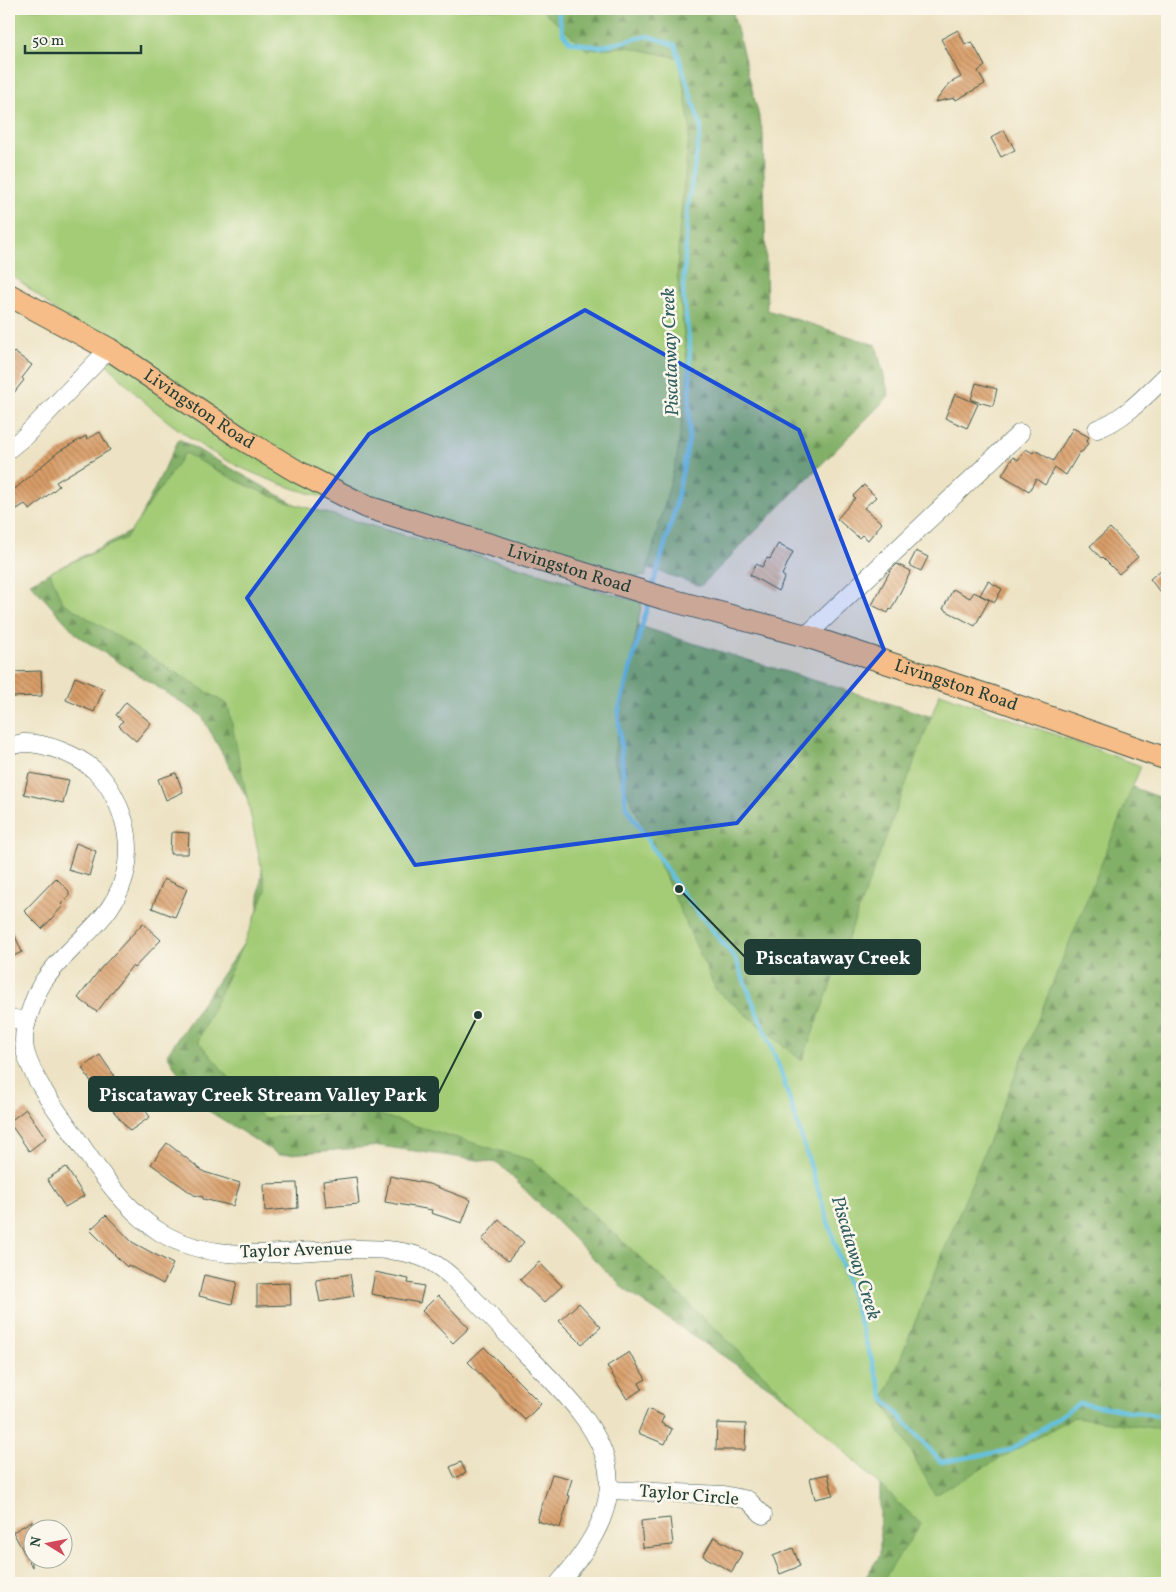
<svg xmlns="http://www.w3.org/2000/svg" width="1176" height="1592" viewBox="0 0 1176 1592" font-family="Vollkorn,serif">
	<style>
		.forest { fill: url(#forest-firs); stroke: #51764e }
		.green { fill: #a4cc77; stroke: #628456 }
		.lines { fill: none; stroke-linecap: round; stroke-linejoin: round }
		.stream { stroke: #63c1e1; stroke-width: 4.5 }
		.building { fill: url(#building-back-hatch) }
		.minor-casing { stroke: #3e564a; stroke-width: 19 }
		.major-casing { stroke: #3e564a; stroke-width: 24 }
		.minor { stroke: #fff; stroke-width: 18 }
		.major { stroke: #f7bd88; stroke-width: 22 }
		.marked { fill: #1d4ed8; fill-opacity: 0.2; stroke: #1d4ed8; stroke-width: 4; stroke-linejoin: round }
		.labels { text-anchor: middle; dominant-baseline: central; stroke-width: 5; stroke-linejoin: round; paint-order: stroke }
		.street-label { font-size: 18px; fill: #1f3d34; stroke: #fbf7ec }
		.water-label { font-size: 19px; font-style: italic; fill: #305e5f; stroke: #fbf7ec }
		.leader { fill: none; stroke: #1f3d34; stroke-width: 2 }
		.callout-dot { fill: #1f3d34; stroke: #fbf7ec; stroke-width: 2 }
		.callout { fill: #1f3d34; stroke: #1f3d34; stroke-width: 2 }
		.callout-label { font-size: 19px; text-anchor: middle; font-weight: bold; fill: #fff }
	</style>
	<defs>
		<pattern id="forest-firs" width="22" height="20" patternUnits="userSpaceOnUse" patternTransform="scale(1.25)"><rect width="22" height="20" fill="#83b068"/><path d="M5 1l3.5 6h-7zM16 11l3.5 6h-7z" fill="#6b9056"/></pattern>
		<pattern id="building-back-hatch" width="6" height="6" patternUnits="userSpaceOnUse" patternTransform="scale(1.25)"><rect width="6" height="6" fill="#d99d68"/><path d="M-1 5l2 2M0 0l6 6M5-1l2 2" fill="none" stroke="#af8156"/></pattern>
	</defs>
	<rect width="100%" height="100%" fill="#fbf7ec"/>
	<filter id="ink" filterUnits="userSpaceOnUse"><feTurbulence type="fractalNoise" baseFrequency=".02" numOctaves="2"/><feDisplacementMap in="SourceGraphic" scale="10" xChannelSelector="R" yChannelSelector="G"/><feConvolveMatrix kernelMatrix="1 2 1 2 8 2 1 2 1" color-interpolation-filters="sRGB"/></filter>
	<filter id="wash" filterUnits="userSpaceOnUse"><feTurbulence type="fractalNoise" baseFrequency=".0096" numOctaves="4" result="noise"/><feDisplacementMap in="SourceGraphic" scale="20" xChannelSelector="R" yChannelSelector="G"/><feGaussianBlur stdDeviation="1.12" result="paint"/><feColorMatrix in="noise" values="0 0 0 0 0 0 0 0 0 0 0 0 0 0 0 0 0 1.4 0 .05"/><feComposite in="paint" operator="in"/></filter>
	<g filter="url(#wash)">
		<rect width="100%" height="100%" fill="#ede3c4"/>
		<g class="forest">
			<polygon points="9,9 732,9 763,133 767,310 876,345 889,396 701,586 562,538"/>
			<polygon points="179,439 323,520 673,637 988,734 1167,800 1167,1583 862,1583 880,1555 880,1480 793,1403 624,1289 498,1163 380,1146 279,1155 196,1103 167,1054 256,926 266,832 201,715 78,636 30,583 134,530"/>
		</g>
		<g class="green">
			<path d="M9 9H541L587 50 626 47 679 58 690 127 679 230 677 275 688 371 677 457 645 577 639 575 636 583C555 562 473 539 392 517 326 498 257 483 199 444 177 429 156 413 137 395 94 353 58 307 9 273Z"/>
			<path d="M185 453C219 472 251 489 287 502L637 601H642L613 760 716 990 802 1061 940 693 1141 766 883 1401 935 1495 1074 1417 1167 1430V1583H881L921 1524 630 1248 534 1161 363 1110 263 1118 198 1041 250 929 266 890 228 705 62 602 50 572 126 538Z"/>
		</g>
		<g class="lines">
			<g class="stream">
				<polyline points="557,9 563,33 570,42 599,47 648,36 675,45 701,127 688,206 683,292 690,348 689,439 674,513 652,589"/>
				<polyline points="649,601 618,713 626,807 679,889 735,958 780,1069 884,1399 941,1462 1011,1450 1079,1403 1167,1417"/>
			</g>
		</g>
		<g id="blocks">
			<g class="building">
				<polygon points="958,30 965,44 972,42 985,66 978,71 985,84 956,100 955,98 935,102 950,83 961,77 941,39"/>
				<polygon points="1004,130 1015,150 1001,157 991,138"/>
				<polygon points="14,352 32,365 22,378 24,380 9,399 9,358"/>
				<polygon points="976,383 997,389 993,406 971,400"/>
				<polygon points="955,394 978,404 967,428 945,418"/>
				<polygon points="1073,428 1089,437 1087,440 1088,443 1083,451 1079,453 1066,475 1055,468 1045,485 1036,479 1029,491 1002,475 1013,457 1018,460 1026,449 1033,453 1035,450 1053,461"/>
				<polygon points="100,432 110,450 56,482 59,486 30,510 25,504 9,514 9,494 58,452 86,436 87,439"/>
				<polygon points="864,485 876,497 864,508 882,523 868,540 862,535 859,538 837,519 855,498 853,496"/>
				<polygon points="1110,528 1138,557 1119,574 1102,557 1101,558 1090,546"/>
				<polygon points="778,544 793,552 782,575 785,577 778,591 750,575 756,564 762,567 767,558 770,559"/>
				<polygon points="916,551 928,557 921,571 909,565"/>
				<polygon points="897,564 911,571 891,610 890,609 888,613 872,605 890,571"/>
				<polygon points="1167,565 1167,586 1160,592 1150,579"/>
				<polygon points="988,581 1002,589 995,602 980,595"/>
				<polygon points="953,589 970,598 974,592 989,600 975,626 943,609"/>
				<polygon points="41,671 42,696 12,697 11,672"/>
				<polygon points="75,677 104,689 94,712 66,700"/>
				<polygon points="126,702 151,723 136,741 119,726 123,721 116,715"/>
				<polygon points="29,773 69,780 63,803 24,794"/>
				<polygon points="176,773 183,792 166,800 158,779"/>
				<polygon points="173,832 189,833 188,854 170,854 171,833"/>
				<polygon points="76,843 96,851 89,876 68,870"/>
				<polygon points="56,878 69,891 69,896 61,904 63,906 42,929 24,911"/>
				<polygon points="164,879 187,889 175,917 152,908"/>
				<polygon points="9,922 22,952 9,958"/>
				<polygon points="143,923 161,940 134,968 132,966 97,1012 78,998 101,968"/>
				<polygon points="100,1055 126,1093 131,1090 150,1117 130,1131 100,1095 82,1068"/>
				<polygon points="26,1109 46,1138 29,1151 9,1122"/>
				<polygon points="167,1143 204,1172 240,1183 233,1206 203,1199 203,1197 194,1195 151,1164"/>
				<polygon points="66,1167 84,1196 65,1207 47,1179"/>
				<polygon points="390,1176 429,1184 471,1200 462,1223 431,1213 432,1210 385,1202"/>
				<polygon points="356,1177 359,1204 326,1207 323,1181"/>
				<polygon points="297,1183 298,1208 265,1211 264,1184"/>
				<polygon points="106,1215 132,1242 173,1264 163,1284 128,1265 127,1267 90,1230"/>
				<polygon points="499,1220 524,1242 508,1261 482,1240"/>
				<polygon points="539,1262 562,1286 544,1303 520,1280"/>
				<polygon points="375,1272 409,1279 408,1283 424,1286 420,1303 371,1294"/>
				<polygon points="350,1274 354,1296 320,1302 316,1280"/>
				<polygon points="204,1275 237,1282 232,1304 199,1296"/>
				<polygon points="290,1283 291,1305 257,1306 257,1284"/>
				<polygon points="438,1295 469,1328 453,1343 422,1311"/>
				<polygon points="579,1303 601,1327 582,1344 559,1321"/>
				<polygon points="484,1347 541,1404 525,1420 468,1362"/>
				<polygon points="629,1352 646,1379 639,1383 642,1389 627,1399 607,1366"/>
				<polygon points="648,1409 664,1416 661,1423 672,1429 665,1444 638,1433"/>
				<polygon points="717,1423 746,1424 745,1450 716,1450"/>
				<polygon points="461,1462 466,1473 455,1478 450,1467"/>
				<polygon points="552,1474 572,1479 567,1495 570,1496 560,1528 537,1521"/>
				<polygon points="828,1474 833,1495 815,1499 810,1478"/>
				<polygon points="670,1518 673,1545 643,1548 641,1521"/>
				<polygon points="32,1521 32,1567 13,1532"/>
				<polygon points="714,1537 742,1553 732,1572 703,1556"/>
				<polygon points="793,1548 800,1566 780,1574 773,1556"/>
			</g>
		</g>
	</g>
	<g filter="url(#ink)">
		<use href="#blocks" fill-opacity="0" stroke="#3e564a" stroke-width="1"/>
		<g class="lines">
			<defs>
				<g id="minor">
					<path d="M1097 429C1125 419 1146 395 1167 375"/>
					<polyline points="9,449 25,436 109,349"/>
					<polyline points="806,636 1020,433"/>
					<path d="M9 746C13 745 18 744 23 743 44 742 77 755 93 769 109 782 118 802 124 821 128 835 129 849 127 864 119 920 72 939 43 982 37 992 33 1002 30 1012 25 1025 22 1041 26 1054 36 1087 65 1120 83 1148 102 1176 131 1214 160 1232 220 1269 295 1248 361 1249 382 1249 406 1250 426 1259 437 1264 445 1271 453 1278 480 1304 504 1332 530 1358 611 1438 644 1486 559 1583"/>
					<polyline points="9,1018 27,1021"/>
					<polyline points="609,1490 724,1495 748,1500 763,1515"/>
				</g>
				<g id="major">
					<path id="s1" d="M9 295 109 349 241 438 298 472 367 507 663 598 806 636 992 697 1167 759"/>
				</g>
			</defs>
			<use href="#minor" class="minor-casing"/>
			<use href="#major" class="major-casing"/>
			<use href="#minor" class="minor"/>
			<use href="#major" class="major"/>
		</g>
	</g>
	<path class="marked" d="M585 310 799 430 884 650 737 823 415 865 247 598 369 434Z"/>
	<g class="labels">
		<g class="street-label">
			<text stroke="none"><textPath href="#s1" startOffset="222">Livingston Road</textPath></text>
			<text stroke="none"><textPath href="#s1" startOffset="628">Livingston Road</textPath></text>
			<text stroke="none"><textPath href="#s1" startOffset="1032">Livingston Road</textPath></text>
			<text transform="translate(296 1251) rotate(-2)">Taylor Avenue</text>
			<text transform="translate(689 1496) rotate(5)">Taylor Circle</text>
		</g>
		<g class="water-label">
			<text transform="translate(671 352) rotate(-92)">Piscataway Creek</text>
			<text transform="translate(855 1258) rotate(73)">Piscataway Creek</text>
		</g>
	</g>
	<path class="leader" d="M679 889L745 957M478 1015L438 1094"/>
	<g class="callout-dot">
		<circle cx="679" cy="889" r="5"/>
		<circle cx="478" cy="1015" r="5"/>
	</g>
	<g class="callout">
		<rect x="745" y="940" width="175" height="34" rx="5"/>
		<rect x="89" y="1077" width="349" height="34" rx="5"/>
	</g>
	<g class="callout-label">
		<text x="833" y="964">Piscataway Creek</text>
		<text x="263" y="1101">Piscataway Creek Stream Valley Park</text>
	</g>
	<rect width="1176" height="1592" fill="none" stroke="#fbf7ec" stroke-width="30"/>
	<g transform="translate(48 1544) rotate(280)"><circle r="24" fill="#fbf7ec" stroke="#a3ada2"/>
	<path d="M0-4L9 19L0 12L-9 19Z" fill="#d1495b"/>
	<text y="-8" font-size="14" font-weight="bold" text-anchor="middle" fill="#1f3d34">N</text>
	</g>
	<path d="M25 45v8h116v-8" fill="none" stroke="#1f3d34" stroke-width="2.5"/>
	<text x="32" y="45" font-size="15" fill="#1f3d34" stroke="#fbf7ec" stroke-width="4" paint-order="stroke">50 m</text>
</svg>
